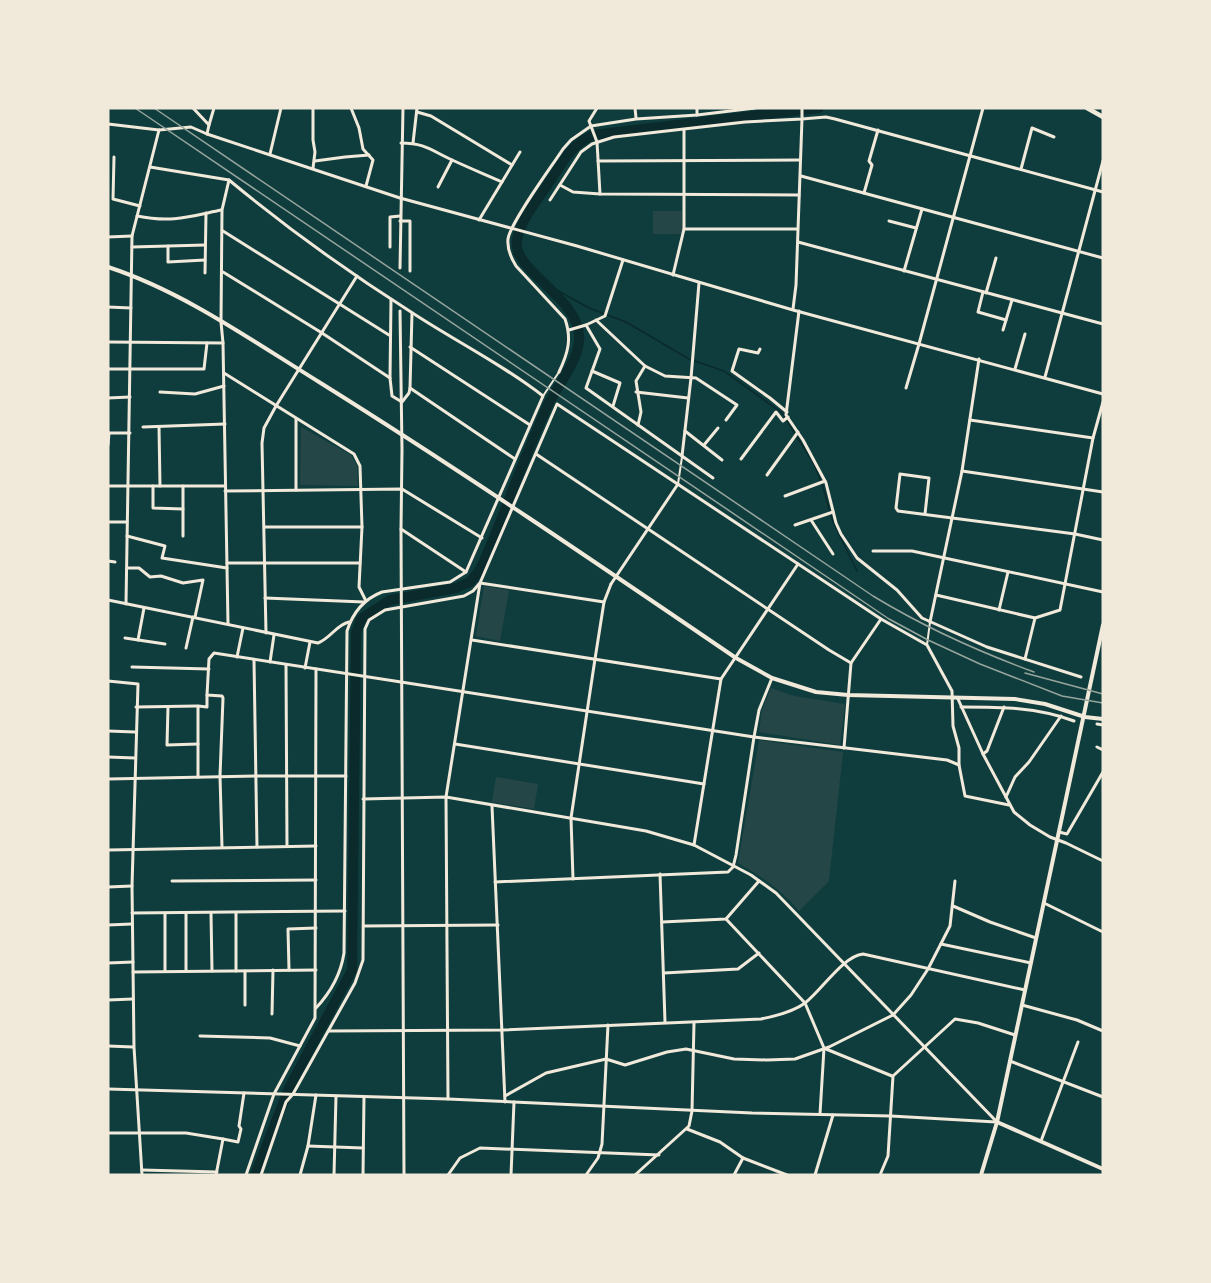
<svg xmlns="http://www.w3.org/2000/svg" width="1211" height="1283" viewBox="0 0 1211 1283" font-family="Cabin,sans-serif">
	<style>
		.green { fill: #244646 }
		.lines { fill: none; stroke-linecap: round; stroke-linejoin: round }
		.stream { stroke: #0a2a2b; stroke-width: 1.5 }
		.river { stroke: #0a2a2b; stroke-width: 10 }
		.pedestrian { stroke: #f1e9da; stroke-width: 2 }
		.minor { stroke: #f1e9da; stroke-width: 3 }
		.tertiary { stroke: #f1e9da; stroke-width: 3 }
		.secondary { stroke: #f1e9da; stroke-width: 4 }
		.trunk { stroke: #f1e9da; stroke-width: 4.5 }
		.rail { stroke: #97a49c; stroke-width: 1.5 }
	</style>
	<rect width="100%" height="100%" fill="#0f3d3e"/>
	<g class="green">
		<rect x="653" y="211" width="29" height="23"/>
		<polygon points="301,427 351,455 357,466 358,486 300,485"/>
		<polygon points="484,586 509,590 500,641 476,636"/>
		<polygon points="771,688 794,696 845,704 840,745 759,732 762,710"/>
		<path d="M759 740 843 752 829 881 799 911C781 889 762 877 738 863Z"/>
		<polygon points="496,777 538,784 534,809 492,802"/>
	</g>
	<g class="lines">
		<polyline class="stream" points="546,284 589,308 626,322 689,359 724,371 782,413 814,464 822,484 833,522 857,571"/>
		<path class="river" d="M255 1175 289 1088 352 970 356 633 361 619 390 600 456 588 470 582 479 571C487 556 492 541 499 525 514 486 530 445 547 407 556 388 578 361 579 341 583 298 511 271 517 240 521 219 537 201 548 184 561 165 571 144 593 135L819 108"/>
		<g class="pedestrian">
			<polyline points="543,396 559,372"/>
			<polyline points="678,484 682,457"/>
			<polyline points="927,645 930,622"/>
		</g>
		<g class="minor">
			<polyline points="193,108 209,125 207,134"/>
			<polyline points="351,108 359,128 363,149 373,160 366,186"/>
			<polyline points="597,108 589,121 597,142 600,194 799,195"/>
			<polyline points="635,108 636,118"/>
			<polyline points="417,112 431,116 512,165"/>
			<polyline points="697,115 755,108"/>
			<polyline points="209,125 214,108"/>
			<path d="M401 143C424 143 431 150 450 159 467 167 484 174 502 182"/>
			<polyline points="413,143 417,108"/>
			<polyline points="270,154 281,108"/>
			<polyline points="114,157 113,199 140,206"/>
			<polyline points="315,161 345,157 369,155"/>
			<polyline points="598,161 800,160"/>
			<polyline points="150,167 229,180"/>
			<polyline points="313,168 315,152 313,140 313,108"/>
			<polyline points="1021,169 1032,128 1054,137"/>
			<polyline points="560,185 573,192 600,194"/>
			<polyline points="438,187 452,160"/>
			<polyline points="864,193 872,165 869,161 878,130"/>
			<polyline points="550,200 581,152 592,144 614,137 745,122 802,119 802,108"/>
			<path d="M137 216C171 223 188 217 221 210"/>
			<polyline points="479,220 520,152"/>
			<polyline points="400,221 410,221 410,271"/>
			<polyline points="889,221 916,228"/>
			<polyline points="684,229 797,229"/>
			<polyline points="223,231 389,335"/>
			<polyline points="108,237 132,236"/>
			<polyline points="168,246 168,262 205,260"/>
			<polyline points="132,247 205,245"/>
			<polyline points="390,247 390,217 400,216"/>
			<polyline points="623,260 605,316 586,325 600,349 586,388 713,478"/>
			<polyline points="904,271 922,209"/>
			<polyline points="223,272 322,333 390,378"/>
			<polyline points="205,273 206,213"/>
			<polyline points="673,275 684,229 684,130"/>
			<polyline points="983,292 978,312 1006,320"/>
			<polyline points="986,293 996,258"/>
			<polyline points="391,300 390,378 392,396 402,402 409,393 410,388"/>
			<polyline points="108,307 131,308"/>
			<polyline points="799,311 786,415 803,440 826,483 836,523 841,534 857,558 897,590 922,618 987,647 1081,677"/>
			<polyline points="412,313 410,388 515,459"/>
			<polyline points="596,320 645,366 665,376 696,378 737,405 726,420"/>
			<polyline points="569,330 586,325"/>
			<polyline points="1003,330 1012,300"/>
			<path d="M108 342 223 343 221 322 222 210 229 180C287 228 348 272 411 312 455 341 502 364 543 396L466 572 450 582 382 592C364 599 353 612 347 631L344 953C341 973 330 993 316 1008"/>
			<polyline points="223,343 228,624"/>
			<polyline points="410,347 530,425"/>
			<polyline points="760,349 758,353 739,349 732,371 770,398 787,412"/>
			<polyline points="108,369 204,369 207,343"/>
			<polyline points="1015,369 1025,334"/>
			<polyline points="592,371 620,383 613,406"/>
			<path d="M559 372C568 353 572 339 565 319L516 266C511 258 507 249 508 239 510 223 552 166 563 149L571 140 591 126 636 119 697 115V108"/>
			<polyline points="224,373 354,454 360,466 362,527 359,587 366,601"/>
			<polyline points="906,388 919,344"/>
			<polyline points="160,392 195,394 224,386"/>
			<polyline points="636,392 688,398"/>
			<polyline points="108,398 130,397"/>
			<polyline points="296,419 296,490"/>
			<polyline points="970,420 1093,438"/>
			<polyline points="638,425 641,412 636,381 645,366"/>
			<polyline points="143,427 225,424"/>
			<polyline points="159,427 160,486"/>
			<polyline points="685,431 722,460"/>
			<polyline points="108,433 130,433"/>
			<polyline points="108,445 109,433"/>
			<polyline points="704,445 718,428"/>
			<polyline points="536,454 829,650 851,663"/>
			<polyline points="682,456 691,378 699,283"/>
			<polyline points="741,459 776,412 783,421 788,417"/>
			<polyline points="962,471 1103,492"/>
			<polyline points="767,475 798,432"/>
			<polyline points="108,486 225,486"/>
			<polyline points="153,486 153,508 183,509"/>
			<polyline points="225,491 402,489 482,538"/>
			<polyline points="785,496 825,481"/>
			<polyline points="925,514 929,478 900,474 896,508 898,511 1075,534 1103,540"/>
			<polyline points="811,520 833,554"/>
			<polyline points="108,522 127,522"/>
			<polyline points="795,525 833,512"/>
			<polyline points="265,527 362,527"/>
			<polyline points="401,529 466,572"/>
			<polyline points="127,536 165,546 162,558 227,568"/>
			<polyline points="183,536 183,486"/>
			<polyline points="873,551 912,551 1103,592"/>
			<polyline points="108,561 115,562"/>
			<polyline points="227,563 360,563"/>
			<polyline points="127,568 139,568 150,577 161,576 183,583 203,580 195,617"/>
			<polyline points="480,583 604,602"/>
			<polyline points="611,584 678,484"/>
			<polyline points="936,595 1035,618 1060,610 1093,438 1103,402"/>
			<polyline points="265,598 364,602"/>
			<path d="M108 600 318 643C331 638 336 625 349 622"/>
			<polyline points="126,604 132,236 159,130"/>
			<polyline points="999,610 1008,572"/>
			<polyline points="930,622 962,471 979,359"/>
			<polyline points="266,633 262,443 264,428 276,406 357,276"/>
			<polyline points="125,638 165,644"/>
			<polyline points="138,640 144,608"/>
			<polyline points="472,640 721,679 798,564"/>
			<polyline points="186,648 193,617"/>
			<polyline points="237,657 243,628"/>
			<polyline points="1025,659 1035,618"/>
			<polyline points="254,660 257,847"/>
			<polyline points="270,662 274,635"/>
			<polyline points="286,665 287,846"/>
			<polyline points="132,667 209,669"/>
			<polyline points="305,668 310,642"/>
			<polyline points="108,681 138,684 132,886 134,1047 142,1175"/>
			<polyline points="958,699 983,754 1014,812 1030,825 1050,837 1066,843 1103,861"/>
			<polyline points="136,707 197,706"/>
			<polyline points="168,707 167,745 198,744"/>
			<path d="M961 707C1000 707 1037 707 1074 721"/>
			<polyline points="1097,724 1103,725"/>
			<polyline points="108,731 135,732"/>
			<polyline points="754,737 947,760 959,765 965,796 1009,805"/>
			<polyline points="455,744 704,784"/>
			<polyline points="1097,747 1103,750"/>
			<polyline points="844,748 851,663 881,619"/>
			<polyline points="983,754 987,751 1004,707"/>
			<polyline points="108,757 135,758"/>
			<polyline points="198,777 198,706 207,707 207,695"/>
			<polyline points="108,779 256,776 346,776"/>
			<polyline points="1006,797 1015,777 1029,762 1061,716"/>
			<polyline points="363,799 446,797 646,831 694,845 751,875 776,893 996,1121"/>
			<polyline points="492,806 505,1102"/>
			<polyline points="1059,832 1067,834 1103,772"/>
			<polyline points="222,847 220,776 223,698 222,696 207,695 209,659 214,653 401,682"/>
			<polyline points="108,850 316,846"/>
			<polyline points="660,874 665,1022"/>
			<polyline points="573,879 571,818 595,659"/>
			<polyline points="172,881 316,880"/>
			<polyline points="495,882 728,872 733,867 736,855 754,737 759,710 772,678"/>
			<polyline points="108,887 132,886"/>
			<polyline points="1044,903 1103,932"/>
			<polyline points="953,906 990,922 1036,938"/>
			<polyline points="132,913 345,911"/>
			<polyline points="186,913 186,971"/>
			<polyline points="211,913 212,971"/>
			<polyline points="236,913 236,971"/>
			<polyline points="726,919 805,1003 824,1048 820,1114"/>
			<polyline points="662,922 726,919 759,881"/>
			<polyline points="108,925 132,924"/>
			<polyline points="364,926 498,925"/>
			<polyline points="941,944 1031,963"/>
			<polyline points="108,963 133,962"/>
			<polyline points="289,970 288,929 316,928"/>
			<polyline points="165,971 165,913"/>
			<polyline points="133,972 316,970"/>
			<polyline points="664,973 738,969 759,953"/>
			<polyline points="108,1000 133,999"/>
			<polyline points="245,1005 245,971"/>
			<polyline points="1022,1005 1077,1020 1103,1031"/>
			<polyline points="272,1014 273,970"/>
			<path d="M329 1031 502 1030 761 1019C776 1016 793 1012 805 1003 821 991 843 956 863 954L1025 990"/>
			<polyline points="200,1036 270,1038 300,1046"/>
			<polyline points="108,1046 133,1047"/>
			<polyline points="826,1049 892,1076"/>
			<polyline points="1010,1061 1103,1097"/>
			<polyline points="505,1096 546,1073 606,1059 625,1065 667,1052 686,1049 734,1059 767,1060 795,1059 829,1047 893,1015 911,995 928,969 950,926 955,881"/>
			<polyline points="448,1099 446,797 480,583 557,404 881,619 927,645 952,691 953,726 959,748 959,765"/>
			<polyline points="687,1129 720,1142 743,1158"/>
			<polyline points="108,1133 186,1133 223,1139"/>
			<polyline points="1041,1141 1078,1042"/>
			<polyline points="308,1146 363,1148"/>
			<polyline points="142,1170 217,1172"/>
			<polyline points="216,1175 223,1139 238,1142 241,1129 239,1126 244,1093"/>
			<polyline points="246,1175 274,1094 315,1018 316,669"/>
			<polyline points="261,1175 286,1102 293,1094 355,983 363,960 365,629 369,620 385,610 464,596 473,591 479,584"/>
			<polyline points="300,1175 308,1146 316,1095"/>
			<polyline points="334,1175 336,1096"/>
			<polyline points="363,1175 364,1097"/>
			<polyline points="448,1175 460,1158 480,1148 659,1155"/>
			<polyline points="511,1175 514,1102"/>
			<polyline points="586,1175 598,1158 602,1144 608,1025"/>
			<polyline points="635,1175 689,1126 692,1111 694,1023"/>
			<polyline points="734,1175 743,1158 787,1175"/>
			<polyline points="815,1175 833,1115"/>
			<polyline points="880,1175 888,1156 893,1076 955,1019 978,1023 1015,1035"/>
		</g>
		<g class="tertiary">
			<polyline points="108,124 159,130 191,127 207,134 400,198 577,246 793,310 1103,394"/>
			<polyline points="801,176 1103,258"/>
			<polyline points="798,242 1103,324"/>
			<polyline points="400,268 403,108"/>
			<polyline points="793,309 796,285 802,119 826,117 835,119 1103,192"/>
			<polyline points="400,311 402,450 401,529 404,1175"/>
			<polyline points="919,344 983,108"/>
			<polyline points="1045,377 1103,161"/>
			<polyline points="595,659 604,602 611,584"/>
			<polyline points="401,682 754,737"/>
			<polyline points="694,845 721,679"/>
			<polyline points="108,1089 448,1099 752,1113 891,1116 996,1122"/>
		</g>
		<g class="secondary">
			<path d="M108 267C184 292 251 340 319 382 460 470 598 564 736 658L772 678 816 692 848 695 1015 699 1045 704 1085 717 1103 719"/>
			<polyline points="997,1122 1103,1169"/>
			<polyline points="981,1175 997,1122 1103,625"/>
		</g>
		<polyline class="trunk" points="1087,108 1103,117"/>
		<g class="rail">
			<polyline points="135,108 889,619 928,640 980,664 1062,696 1103,703"/>
			<path d="M154 108 873 596C924 627 977 651 1034 672"/>
			<polyline points="1025,673 1103,694"/>
		</g>
	</g>
	<rect width="1211" height="1283" fill="none" stroke="#f1e9da" stroke-width="219"/>
</svg>
